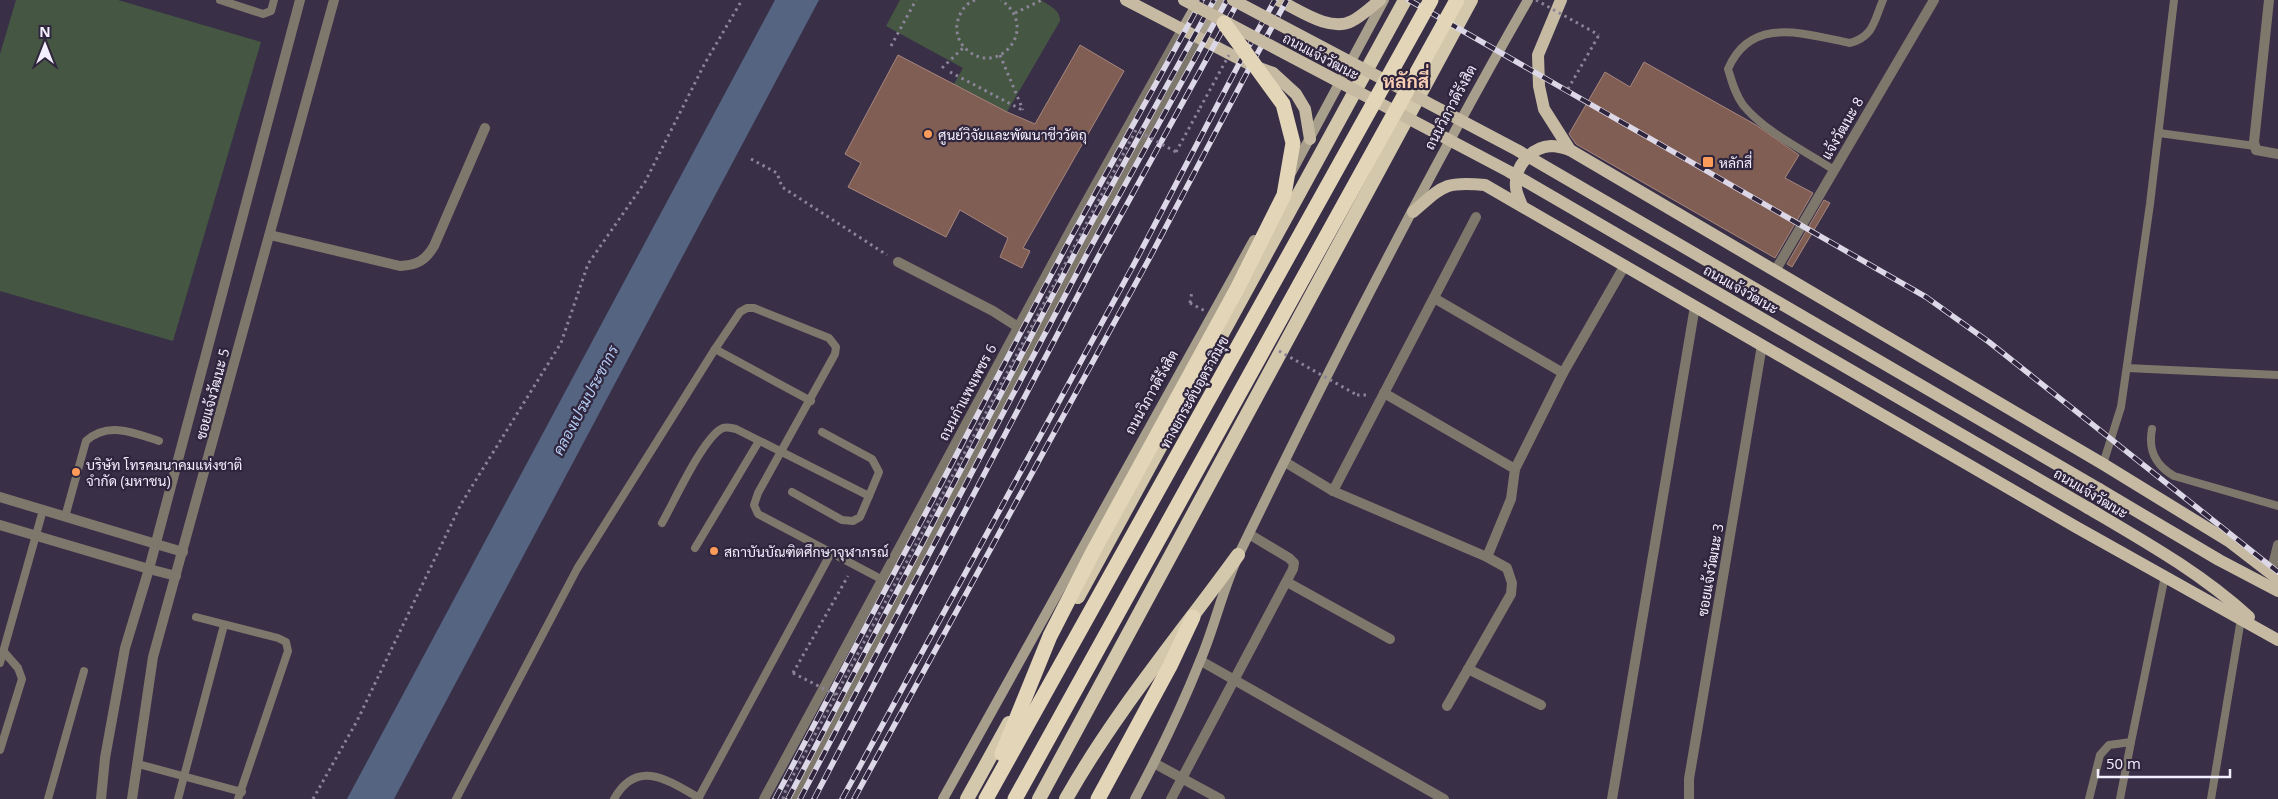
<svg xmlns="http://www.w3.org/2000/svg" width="2278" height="799" viewBox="0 0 2278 799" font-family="'Open Sans',Sarabun,sans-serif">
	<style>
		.green { fill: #455742 }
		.water { fill: #556481 }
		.building { fill: #815e54; stroke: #a7867d }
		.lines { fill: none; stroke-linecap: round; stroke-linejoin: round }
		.path { stroke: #8b8498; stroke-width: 3; stroke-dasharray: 2.5 4; stroke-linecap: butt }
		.service { stroke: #7e786c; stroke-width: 8 }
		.minor { stroke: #7e786c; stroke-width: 10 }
		.tertiary { stroke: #7e786c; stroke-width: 10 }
		.secondary { stroke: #a79e8b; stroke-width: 10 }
		.primary { stroke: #c6bba2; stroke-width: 12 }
		.trunk { stroke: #d4c8ac; stroke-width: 14 }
		.motorway { stroke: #e3d5b7; stroke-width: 15 }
		.rail-casing { stroke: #ddd8e8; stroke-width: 5.5 }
		.rail { stroke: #2f253d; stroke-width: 4; stroke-dasharray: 11; stroke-linecap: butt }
		.path-bridge { stroke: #8b8498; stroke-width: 3; stroke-dasharray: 2.5 4; stroke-linecap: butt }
		.primary-bridge { stroke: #c6bba2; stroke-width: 12 }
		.motorway-bridge { stroke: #e3d5b7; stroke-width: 15 }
		.poi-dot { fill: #fe9b59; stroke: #2f253d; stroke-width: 2 }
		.labels { text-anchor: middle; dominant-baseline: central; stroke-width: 4.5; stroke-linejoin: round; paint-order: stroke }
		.street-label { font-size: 14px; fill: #f4effe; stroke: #2f253d }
		.poi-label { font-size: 14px; fill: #f4effe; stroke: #2f253d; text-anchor: start }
		.water-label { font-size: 15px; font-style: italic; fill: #b6cdf6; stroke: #2f253d }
		.district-label { font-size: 19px; font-weight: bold; fill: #f9ceb4; stroke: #2f253d }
	</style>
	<rect width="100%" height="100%" fill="#392f47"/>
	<g class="green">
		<polygon points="16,0 118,0 261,42 173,341 0,291 0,54"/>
		<path d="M900 0H1041C1049 6 1061 10 1060 21L1007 112 954 84 963 68 886 26Z"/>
	</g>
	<polygon class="water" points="775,0 819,0 394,799 347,799"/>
	<g class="building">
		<polygon points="1080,45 1124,71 1023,248 1030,251 1022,268 1000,257 1008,238 960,210 946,237 848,187 861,163 845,154 898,55 1007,112 1035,124"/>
		<polygon points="1644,62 1756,125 1799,155 1785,178 1813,193 1775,258 1576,144 1569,134 1605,72 1630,87"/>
		<polygon points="1824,200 1830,203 1792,267 1787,264"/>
	</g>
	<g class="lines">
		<g class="path">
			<path d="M975 0C964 4 959 14 957 24 956 33 959 43 966 49 998 79 1041 28 1001 0"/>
			<polyline points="1015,13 1042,0"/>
			<polyline points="891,46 916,0"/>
			<polyline points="1000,55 1023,110"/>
			<polyline points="942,68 964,47"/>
			<polyline points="950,72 1024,111"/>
			<polyline points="1568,89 1599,35"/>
			<polyline points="1176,152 1200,108"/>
			<polyline points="751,159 777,173 782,187 887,255"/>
			<polyline points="1190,303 1192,291"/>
			<polyline points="1357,395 1366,395"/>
			<polyline points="793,673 848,576"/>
			<polyline points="313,799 357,721 461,504 561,343 588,264 645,182 705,63 742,0"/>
		</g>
		<g class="service">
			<polyline points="220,0 263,14 271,11 274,0"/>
			<polyline points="2159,133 2255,146"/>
			<path d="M1834 170C1804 150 1766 133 1743 105 1735 94 1732 82 1728 69 1751 15 1804 34 1850 43 1874 36 1874 21 1883 0"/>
			<polyline points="715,349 811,401"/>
			<polyline points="2127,368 2278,375"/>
			<path d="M2152 429C2148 450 2155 465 2174 476L2278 506"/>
			<polyline points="822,432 872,459 879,472 869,496"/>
			<polyline points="2103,464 2121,407 2150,204 2174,0"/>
			<path d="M65 517 86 441C108 421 135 433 159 441"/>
			<path d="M662 523C674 502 702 440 721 429 725 426 731 428 736 429L869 496 860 517 853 521 842 520 792 492"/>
			<polyline points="695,548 759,441"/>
			<polyline points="196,617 278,638 286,642 288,651 238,799"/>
			<polyline points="0,663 43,510"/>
			<polyline points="0,750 22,679 18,668 4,652"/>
			<polyline points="138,764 242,792"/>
			<polyline points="48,799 84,671"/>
			<polyline points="178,799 224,625"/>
			<polyline points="456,799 577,569 715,349 740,312 747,308 754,308 829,338 836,347 835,354 758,493 754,505 758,514 881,579"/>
			<path d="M614 799C637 758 668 780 699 798"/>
			<polyline points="698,799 831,553"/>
			<polyline points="2089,799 2100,755 2109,745 2131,742 2165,576"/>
			<polyline points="2120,799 2131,742"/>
			<polyline points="2211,799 2241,619"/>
		</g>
		<g class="minor">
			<polyline points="2269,0 2254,142 2256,150 2278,154"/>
			<path d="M270 235 400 266C417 265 425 261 434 246L485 128"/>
			<polyline points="898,262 993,311 1018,327"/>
			<polyline points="1775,271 1934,0"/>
			<polyline points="1434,298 1563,373"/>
			<polyline points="1384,393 1515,469 1511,499 1487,557"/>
			<polyline points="1285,462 1333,491 1487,557 1507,568 1512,583 1511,594 1447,706"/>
			<polyline points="1515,469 1563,373 1625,265"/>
			<polyline points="1333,491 1476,217"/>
			<polyline points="0,497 156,544"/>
			<polyline points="0,525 149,569"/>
			<polyline points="2271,573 2278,545"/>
			<polyline points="1287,582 1390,639"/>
			<polyline points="1201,661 1444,799"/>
			<polyline points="1468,669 1541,705"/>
			<polyline points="1154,763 1220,799"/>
			<polyline points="1171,799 1293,569 1294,563 1289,558 1249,534"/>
			<polyline points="1612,799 1695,306"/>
			<polyline points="1689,799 1689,779 1762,345"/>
		</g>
		<g class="tertiary">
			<polyline points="156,544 183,552"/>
			<polyline points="149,569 176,576"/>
			<polyline points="101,799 105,758 125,648 149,569 300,0"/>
			<polyline points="132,799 153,657 334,0"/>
			<polyline points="764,799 1075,222 1182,30"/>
			<polyline points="794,799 1094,232 1201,40"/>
		</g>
		<g class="secondary">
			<polyline points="1182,30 1199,0"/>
			<polyline points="1201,40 1222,0"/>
			<polyline points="1291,173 1384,0"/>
			<polyline points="943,799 1254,240"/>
			<path d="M1135 799C1159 754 1181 709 1200 661 1215 626 1223 587 1240 552 1330 366 1425 180 1528 0"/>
		</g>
		<g class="primary">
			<polyline points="1126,0 1251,65 1273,73 1296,94 1305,109 1310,139"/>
			<path d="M1278 0C1298 9 1330 33 1352 21 1362 16 1371 7 1380 0"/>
			<polyline points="1561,0 1538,55 1539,86 1544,109 1570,150 2103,464 2230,542 2278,579"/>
			<path d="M1522 206C1520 200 1516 193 1516 187 1514 167 1531 147 1551 146 1557 146 1564 148 1570 150"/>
			<path d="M1413 212C1443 186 1444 181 1485 185L2076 527 2278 640"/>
			<polyline points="2099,489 2219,560 2278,591"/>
			<path d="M2088 508C2144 541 2201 573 2249 617"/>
		</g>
		<g class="trunk">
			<polyline points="1078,597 1405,0"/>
			<polyline points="967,799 1009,723"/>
			<polyline points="1039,799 1471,0"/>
			<path d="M1066 799C1115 712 1180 635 1238 555"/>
		</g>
		<polyline class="motorway" points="1098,799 1170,666 1193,617"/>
		<defs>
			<g id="rail">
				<polyline points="1409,0 1926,297 1989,342 2278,572"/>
				<polyline points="775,799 1069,241 1202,0"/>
				<polyline points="788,799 1078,247 1214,0"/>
				<polyline points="800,799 1088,252 1227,0"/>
				<polyline points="814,799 1098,257 1239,0"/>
				<polyline points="842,799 1133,266 1241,60 1275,0"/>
				<polyline points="854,799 1149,259 1251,65 1287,0"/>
			</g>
		</defs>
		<use href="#rail" class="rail-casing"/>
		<use href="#rail" class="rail"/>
		<g class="path-bridge">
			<polyline points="1536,0 1599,35"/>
			<polyline points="1200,108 1229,55"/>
			<polyline points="1190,303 1207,312"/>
			<polyline points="1279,351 1357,395"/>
			<polyline points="793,673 836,695"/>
			<polyline points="783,799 786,789 1136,130 1176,152"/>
		</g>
		<g class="primary-bridge">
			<polyline points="1184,0 1508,171 2088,508"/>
			<polyline points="1233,0 1517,150 2099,489"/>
		</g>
		<g class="motorway-bridge">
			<polyline points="1002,754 1050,636 1094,550 1237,289 1284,195 1293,143 1283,104 1224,23"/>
			<polyline points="986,799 1431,0"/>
			<polyline points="1015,799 1457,0"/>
		</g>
	</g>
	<g class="poi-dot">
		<circle cx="928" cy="134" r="5"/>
		<rect x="1702" y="156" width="12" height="12" rx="2.5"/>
		<circle cx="76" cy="472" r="5"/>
		<circle cx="714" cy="551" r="5"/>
	</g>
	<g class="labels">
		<g class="street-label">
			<text transform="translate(1321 56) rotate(28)">ถนนแจ้งวัฒนะ</text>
			<text transform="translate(1450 107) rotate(-62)">ถนนวิภาวดีรังสิต</text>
			<text transform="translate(1842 128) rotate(-60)">แจ้งวัฒนะ 8</text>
			<text transform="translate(1741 289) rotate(30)">ถนนแจ้งวัฒนะ</text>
			<text transform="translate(967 392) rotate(-62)">ถนนกำแพงเพชร 6</text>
			<text transform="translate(1151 392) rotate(-61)">ถนนวิภาวดีรังสิต</text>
			<text transform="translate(1194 392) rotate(-61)">ทางยกระดับอุตราภิมุข</text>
			<text transform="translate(212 394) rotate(-75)">ซอยแจ้งวัฒนะ 5</text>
			<text transform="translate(2091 493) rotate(31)">ถนนแจ้งวัฒนะ</text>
			<text transform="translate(1710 570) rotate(-80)">ซอยแจ้งวัฒนะ 3</text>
		</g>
		<g class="poi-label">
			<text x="938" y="134">ศูนย์วิจัยและพัฒนาชีววัตถุ</text>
			<text x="1719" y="162">หลักสี่</text>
			<text x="86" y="464">บริษัท โทรคมนาคมแห่งชาติ<tspan x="86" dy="16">จำกัด (มหาชน)</tspan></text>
			<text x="724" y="551">สถาบันบัณฑิตศึกษาจุฬาภรณ์</text>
		</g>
		<g class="water-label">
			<text transform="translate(585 400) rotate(-62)">คลองเปรมประชากร</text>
		</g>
		<g class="district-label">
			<text x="1406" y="81">หลักสี่</text>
		</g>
	</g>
	<g transform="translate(45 45)" stroke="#2f253d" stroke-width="4" paint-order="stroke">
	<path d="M0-4L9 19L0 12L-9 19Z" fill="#f4effe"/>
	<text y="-8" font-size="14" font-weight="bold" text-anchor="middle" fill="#f4effe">N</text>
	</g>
	<path d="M2098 769v8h132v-8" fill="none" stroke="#f4effe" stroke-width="2.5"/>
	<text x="2106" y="769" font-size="15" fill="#f4effe" stroke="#2f253d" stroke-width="4" paint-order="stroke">50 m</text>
</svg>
